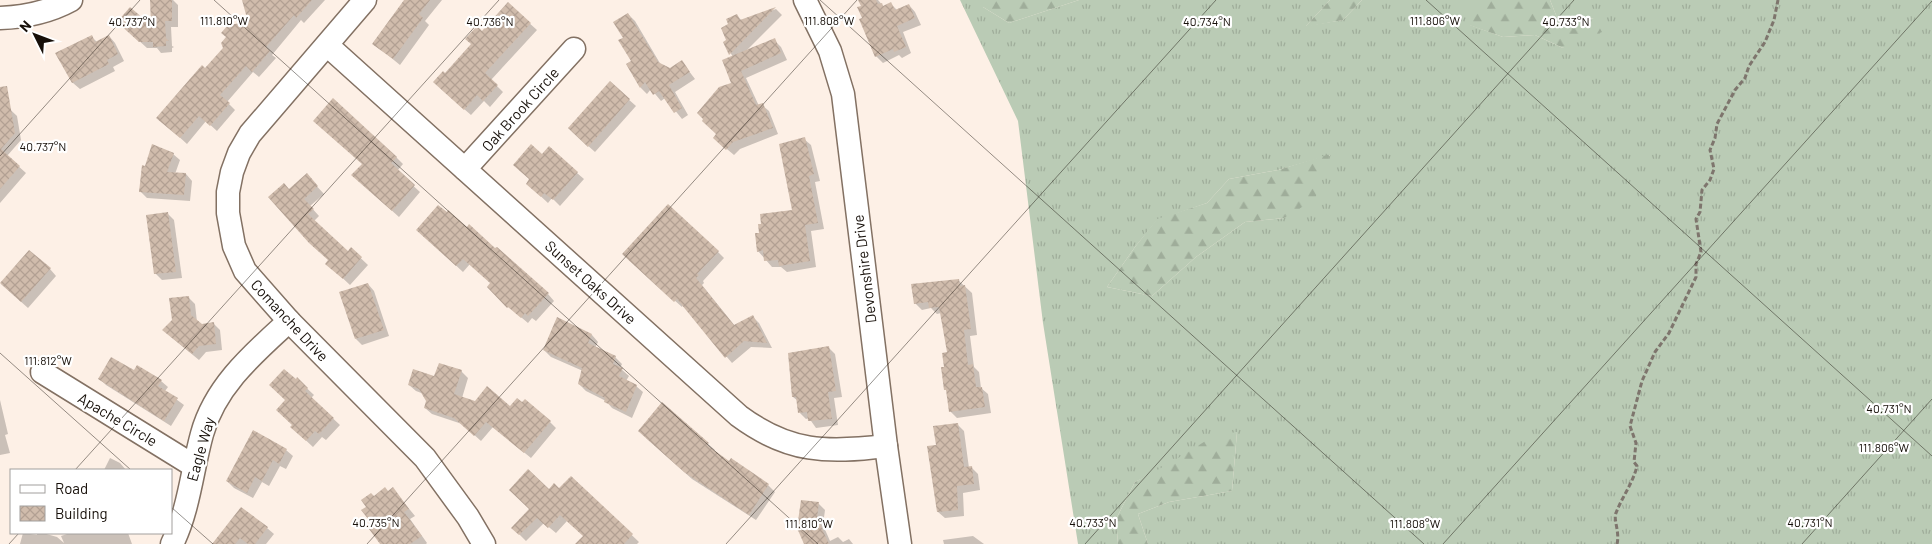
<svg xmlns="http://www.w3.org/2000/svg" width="1932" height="544" viewBox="0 0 1932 544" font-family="Barlow,sans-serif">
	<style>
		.grass { fill: url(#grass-tufts); fill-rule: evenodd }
		.forest { fill: url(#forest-firs) }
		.shadow { fill: #0003 }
		.building { fill: url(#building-cross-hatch) }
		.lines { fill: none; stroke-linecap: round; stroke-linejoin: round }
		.minor-casing { stroke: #837163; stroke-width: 25 }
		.path { stroke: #7e756d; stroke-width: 3; stroke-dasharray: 5 2.5; stroke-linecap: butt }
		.minor { stroke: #fff; stroke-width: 22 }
		.ticks { fill: none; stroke: #160f09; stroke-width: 1; stroke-opacity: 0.45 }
		.labels { text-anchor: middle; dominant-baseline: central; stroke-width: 4.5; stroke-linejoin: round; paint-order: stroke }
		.street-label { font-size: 15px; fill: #160f09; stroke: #fff }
		.ticks-label { font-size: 12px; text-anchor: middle; fill: #160f09; stroke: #fff; stroke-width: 4.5; stroke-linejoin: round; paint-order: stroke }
	</style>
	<defs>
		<pattern id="grass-tufts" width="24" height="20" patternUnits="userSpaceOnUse" patternTransform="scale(1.25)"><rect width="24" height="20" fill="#bacbb5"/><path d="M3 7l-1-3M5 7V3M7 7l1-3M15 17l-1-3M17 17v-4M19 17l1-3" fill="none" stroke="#9fad9a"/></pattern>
		<pattern id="forest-firs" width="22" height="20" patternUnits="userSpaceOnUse" patternTransform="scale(1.25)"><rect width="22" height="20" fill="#bacbb5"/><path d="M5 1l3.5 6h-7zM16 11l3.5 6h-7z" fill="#9fad9a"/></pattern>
		<pattern id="building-cross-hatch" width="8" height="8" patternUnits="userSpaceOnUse" patternTransform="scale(1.25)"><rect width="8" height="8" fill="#d0bcac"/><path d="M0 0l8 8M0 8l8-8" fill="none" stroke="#b2a093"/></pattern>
	</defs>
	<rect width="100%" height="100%" fill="#fdf0e6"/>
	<path class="grass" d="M960 0H983V7L1009 23 1079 0H1330L1306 26 1343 20 1362 0H1470V25L1503 37 1535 35 1563 48 1594 18 1560 25 1550 0H1932V544H1148L1138 514 1169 502 1232 491 1237 432 1135 482 1116 519 1118 544H1078L1043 323 1018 121ZM1330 155 1284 218 1245 222 1196 257 1152 296 1107 287 1135 247 1157 220 1207 203 1229 179 1278 170Z"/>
	<g class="forest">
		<polygon points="983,0 1079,0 1009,23 983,7"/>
		<polygon points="1330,0 1362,0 1343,20 1305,27"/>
		<polygon points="1470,0 1550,0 1560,25 1594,18 1602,32 1563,48 1535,35 1503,37 1469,25"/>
		<polygon points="1330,154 1315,199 1284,218 1245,222 1196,257 1152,296 1107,287 1135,247 1157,219 1207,203 1229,179 1278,170"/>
		<polygon points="1237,432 1232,491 1169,502 1138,514 1148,544 1118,544 1116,519 1135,482 1172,462 1215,435"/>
	</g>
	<g class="shadow">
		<polygon points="152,0 173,0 178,5 178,27 171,27 172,46 174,47 172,48 172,52 161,53 157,48 147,48 125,28 152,28"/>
		<polygon points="243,0 325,0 304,23 301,20 272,55 276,58 259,77 253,72 227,102 235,110 217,131 206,121 187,144 165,124 205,70 249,23"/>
		<polygon points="405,0 442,0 425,21 429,25 400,65 373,43"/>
		<polygon points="862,0 878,0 884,7 891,4 897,10 909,5 915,12 921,25 903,32 911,53 902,58 899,55 883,63 876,56 863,19"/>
		<polygon points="508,4 537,30 491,80 503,92 490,107 484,101 471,115 441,89 445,75"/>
		<polygon points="776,9 782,15 745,52 774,40 781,47 787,60 746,78 759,106 762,105 769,111 778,134 740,149 734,155 721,144 717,134 733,83 733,57 724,42 728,40 730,24 737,15 742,21"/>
		<polygon points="628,14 635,21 661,65 670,69 682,62 695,79 675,92 688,115 682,119 665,98 661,101 651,89 647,94 641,88 627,65 633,62 624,39"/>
		<polygon points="91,36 97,42 109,36 115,43 124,61 113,67 115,71 80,89 73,83 57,54"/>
		<polygon points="610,83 636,106 595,152 576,135"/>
		<polygon points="0,100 17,116 21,140 7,156 26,173 0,203"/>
		<polygon points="804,139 811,145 820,181 815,182 824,229 811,231 816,267 787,272 781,267 772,267 758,251 761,234 794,211"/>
		<polygon points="173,154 180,160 175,174 186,174 192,181 190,201 147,198 140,191"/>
		<polygon points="543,156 577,173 584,179 560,206 552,198 548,203 534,190"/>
		<polygon points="396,157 403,164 397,171 420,192 399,217 360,182"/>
		<polygon points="313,182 324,194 310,206 319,216 314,221 348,252 351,249 368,265 350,285 334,270 289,190"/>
		<polygon points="167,213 174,220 182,278 162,280 155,273"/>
		<polygon points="424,236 548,294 554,301 536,321 532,318 528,323 497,297 498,296 492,283 470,264 463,272"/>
		<polygon points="718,252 724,258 703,281 704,283 702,285 735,326 753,317 759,323 772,348 751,347 732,363 683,305 682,307 630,261"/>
		<polygon points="50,269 56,276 28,308 1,284"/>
		<polygon points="959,281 972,293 977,335 970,336 974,367 979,372 981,388 988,394 991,413 957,418 950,411 948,392 945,389 945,368 948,354 941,313 937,314 931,308 922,310 915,303"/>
		<polygon points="368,284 374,291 389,336 362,345 356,339"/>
		<polygon points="188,297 195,304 197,322 201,325 213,323 220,330 222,350 206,352 199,360 171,337 173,320"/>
		<polygon points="558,319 592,335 598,342 595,348 615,357 622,364 620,368 629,376 626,381 636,386 643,392 632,418 612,408 606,401 586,391 579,384 583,371 551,357 544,350"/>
		<polygon points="828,347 835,354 842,397 834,398 838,425 816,428 809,418 806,419 799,412 798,401 793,397"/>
		<polygon points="461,371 468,378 462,398 475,402 510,408 550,422 556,428 531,458 493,427 481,441 462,424 432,414 425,408 427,400 424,394 416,391 409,385"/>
		<polygon points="134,372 161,381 168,387 165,391 184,405 171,426 106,385 100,379"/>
		<polygon points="297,379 314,395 311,398 340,425 326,440 322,437 313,447 298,433 294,425 287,400"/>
		<polygon points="0,400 8,434 5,435 10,453 0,455"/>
		<polygon points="957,424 964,431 969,468 971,467 978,474 980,490 963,493 964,516 945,518 938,512 937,446"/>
		<polygon points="646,438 708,444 715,450 714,451 729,462 731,460 768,485 775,492 756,520 692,479"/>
		<polygon points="286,450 293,456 286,469 280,466 269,486 262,482 253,498 234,488 227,481"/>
		<polygon points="110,458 120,463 126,470 104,470"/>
		<polygon points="571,477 639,542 637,544 593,544 567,521 556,533 544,523 526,541 513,528 549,490 559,490"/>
		<polygon points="393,489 415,516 410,519 427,543 426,544 382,544 367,507 374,497"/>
		<polygon points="818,503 825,510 823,525 830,541 838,537 843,542 849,539 853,544 806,544"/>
		<polygon points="267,528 274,534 266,544 214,544"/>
		<polygon points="23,533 37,535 37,533 43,533 57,537 64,543 61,536 70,533 128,533 132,544 20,544"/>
		<polygon points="973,536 984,544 944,544 943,540"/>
	</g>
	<g class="building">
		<polygon points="150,0 172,0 172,21 165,21 166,38 169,41 166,41 166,46 153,47 153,42 139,42 117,22 130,7 151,25"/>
		<polygon points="242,0 312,0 296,18 294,15 266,47 270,51 252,72 246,66 220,95 230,103 210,126 199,116 180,138 156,118 202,65 205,68 223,48 221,43 226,37 221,33 228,25 248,22"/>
		<polygon points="404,0 430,0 419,14 423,18 393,59 372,44"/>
		<polygon points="858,0 876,0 878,4 882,3 883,6 891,2 895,10 909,4 915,18 897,26 906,47 894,52 893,49 875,57 859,19 862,18 857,7 861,6"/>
		<polygon points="508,2 531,23 485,73 498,85 483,101 477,95 464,110 433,82 443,71 445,73 471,44 465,39 477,26 482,31"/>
		<polygon points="776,7 735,49 729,55 723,42 726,40 721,28 728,24 726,19 737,14 740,20"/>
		<polygon points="628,13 658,62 670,68 682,60 690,72 669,85 682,108 674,113 659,91 653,95 645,82 640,88 626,64 631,61 618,40 623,38 613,22"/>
		<polygon points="92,35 95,42 109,35 118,54 107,60 109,64 72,83 55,53"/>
		<polygon points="775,38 781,53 741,71 756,105 763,103 773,128 733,142 726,150 713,138 716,134 702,121 703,119 697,113 719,87 731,83 722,60"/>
		<polygon points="610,81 630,99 588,147 568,128"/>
		<polygon points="7,86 15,133 1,149 20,166 0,189 0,87"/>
		<polygon points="333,98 397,157 391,163 415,185 392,211 351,175 362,164 313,121"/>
		<polygon points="805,137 814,174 809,176 818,223 805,225 810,261 779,266 778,260 764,261 763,250 757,252 755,233 759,233 758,224 761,224 760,214 792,210 779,144"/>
		<polygon points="152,144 174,153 167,172 186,173 184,195 139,192 142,165 145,166"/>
		<polygon points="531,144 542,154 549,146 578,172 553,200 544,193 541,197 526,184 529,179 513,165"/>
		<polygon points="307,173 318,186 304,199 314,209 308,214 348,251 351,247 362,257 343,279 325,264 328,260 309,243 268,197 284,183 289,189"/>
		<polygon points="668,204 719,251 697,274 699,275 696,278 734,325 753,315 767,343 744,341 725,358 677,299 674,302 622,254"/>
		<polygon points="438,205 447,212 448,210 467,227 469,224 495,248 497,247 549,293 528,316 525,313 521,318 508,307 507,308 487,287 490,283 463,259 456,266 416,230"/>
		<polygon points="168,212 176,272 154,274 146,215"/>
		<polygon points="29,250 51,268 21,302 0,283"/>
		<polygon points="959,279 960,286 965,285 971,329 964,330 968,365 973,364 976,387 982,387 985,407 949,412 946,390 944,390 941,367 944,367 942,353 947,352 939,307 929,308 928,302 914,304 911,284"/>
		<polygon points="368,283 384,330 355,339 339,292"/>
		<polygon points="189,296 191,315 202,324 214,322 216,344 199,346 192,354 162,330 172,320 169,298"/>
		<polygon points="557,317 592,334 588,343 616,356 613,364 623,368 619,376 637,385 626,412 604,402 605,398 578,384 582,368 543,350"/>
		<polygon points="829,346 836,391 828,392 832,419 808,421 807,412 798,413 796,397 792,397 788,353"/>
		<polygon points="111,357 134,370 137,365 162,380 158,386 178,398 164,421 98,379"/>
		<polygon points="439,363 462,370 454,394 475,401 487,386 510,406 517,398 522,402 525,399 551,421 524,453 486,422 474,436 454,418 424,408 426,401 419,389 408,385 413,369 434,376"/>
		<polygon points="284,369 296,379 297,377 308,388 305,391 334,418 319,434 315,431 306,441 290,427 292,425 276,410 285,400 269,385"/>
		<polygon points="662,402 709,443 707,445 729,461 731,458 769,484 749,515 684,472 638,431"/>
		<polygon points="958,423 964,467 972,466 974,484 957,486 958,510 937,512 927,446 936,445 933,426"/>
		<polygon points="253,430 287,449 279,464 273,460 262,481 255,477 247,493 226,481"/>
		<polygon points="528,469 549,489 554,483 559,488 571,476 633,534 624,544 575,544 583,536 560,515 548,528 537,518 519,535 511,528 529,509 509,490"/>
		<polygon points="385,487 388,491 393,487 409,509 404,512 422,536 410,544 380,544 369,529 373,525 361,510 366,507 361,500 371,493 374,496"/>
		<polygon points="801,500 819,502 817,518 829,544 804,544 797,528"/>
		<polygon points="241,507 268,527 255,544 248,544 240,538 235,544 212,544"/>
	</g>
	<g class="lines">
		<defs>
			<g id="minor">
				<polyline points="365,0 250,134 239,153 232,172 228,192 228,213 234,246 245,271 289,321 425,458 468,517 484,544"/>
				<polyline points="805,0 830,51 843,94 886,446 900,544"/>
				<path d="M0 18C25 17 49 12 71 0"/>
				<path d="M327 45 739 416C789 453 827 453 886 446"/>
				<polyline points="465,169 574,49"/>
				<polyline points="42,372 194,466"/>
				<path d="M172 544C189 510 192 470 202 434 215 386 254 353 289 321"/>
			</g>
		</defs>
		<use href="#minor" class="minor-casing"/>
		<path class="path" d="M1617 544C1620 532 1613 519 1616 513 1622 497 1633 483 1637 466L1634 462 1636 443 1630 426 1642 381 1655 352 1669 333 1696 277V264L1701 252 1696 219 1700 212 1702 190 1710 180 1714 169 1710 150 1715 138 1717 124 1735 90 1745 78 1749 66 1765 42 1774 20 1778 0"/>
		<use href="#minor" class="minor"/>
	</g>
	<path class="ticks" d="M214 0 818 544M820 0 1424 544M1426 0 1932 456M0 156 140 0M0 353 131 470M75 470 499 0M171 507 213 544M9 544 19 533M367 544 857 0M726 544 1216 0M1085 544 1574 0M1443 544 1932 1M1802 544 1932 399"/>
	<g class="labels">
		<g class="street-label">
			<text transform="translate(520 109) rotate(-48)">Oak Brook Circle</text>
			<text transform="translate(864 269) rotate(-97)">Devonshire Drive</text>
			<text transform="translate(591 282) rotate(42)">Sunset Oaks Drive</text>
			<text transform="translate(290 320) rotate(47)">Comanche Drive</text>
			<text transform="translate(118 419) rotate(31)">Apache Circle</text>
			<text transform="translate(200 449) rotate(-74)">Eagle Way</text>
		</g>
	</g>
	<g class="ticks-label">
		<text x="224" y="25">111.810°W</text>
		<text x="829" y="25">111.808°W</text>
		<text x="1435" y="25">111.806°W</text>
		<text x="132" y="26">40.737°N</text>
		<text x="490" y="26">40.736°N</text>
		<text x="1207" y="26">40.734°N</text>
		<text x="1566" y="26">40.733°N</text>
		<text x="43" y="151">40.737°N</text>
		<text x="48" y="365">111.812°W</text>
		<text x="1889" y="413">40.731°N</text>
		<text x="1884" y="452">111.806°W</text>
		<text x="376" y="527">40.735°N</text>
		<text x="1093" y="527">40.733°N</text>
		<text x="1810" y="527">40.731°N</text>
		<text x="809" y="528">111.810°W</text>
		<text x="1415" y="528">111.808°W</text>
	</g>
	<rect x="10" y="469" width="162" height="65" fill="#ffffff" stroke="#a29f9d"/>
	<rect x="20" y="485" width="25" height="8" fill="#ffffff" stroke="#a29f9d"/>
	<text x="55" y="494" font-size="15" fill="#160f09">Road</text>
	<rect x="20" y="506" width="25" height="15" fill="url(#building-cross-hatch)" stroke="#a29f9d"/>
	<text x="55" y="519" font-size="15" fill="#160f09">Building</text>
	<g transform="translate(35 35) rotate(312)" stroke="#ffffff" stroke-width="4" paint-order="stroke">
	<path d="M0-4L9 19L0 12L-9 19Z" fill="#160f09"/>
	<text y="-8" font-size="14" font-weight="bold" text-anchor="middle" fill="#160f09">N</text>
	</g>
</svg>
